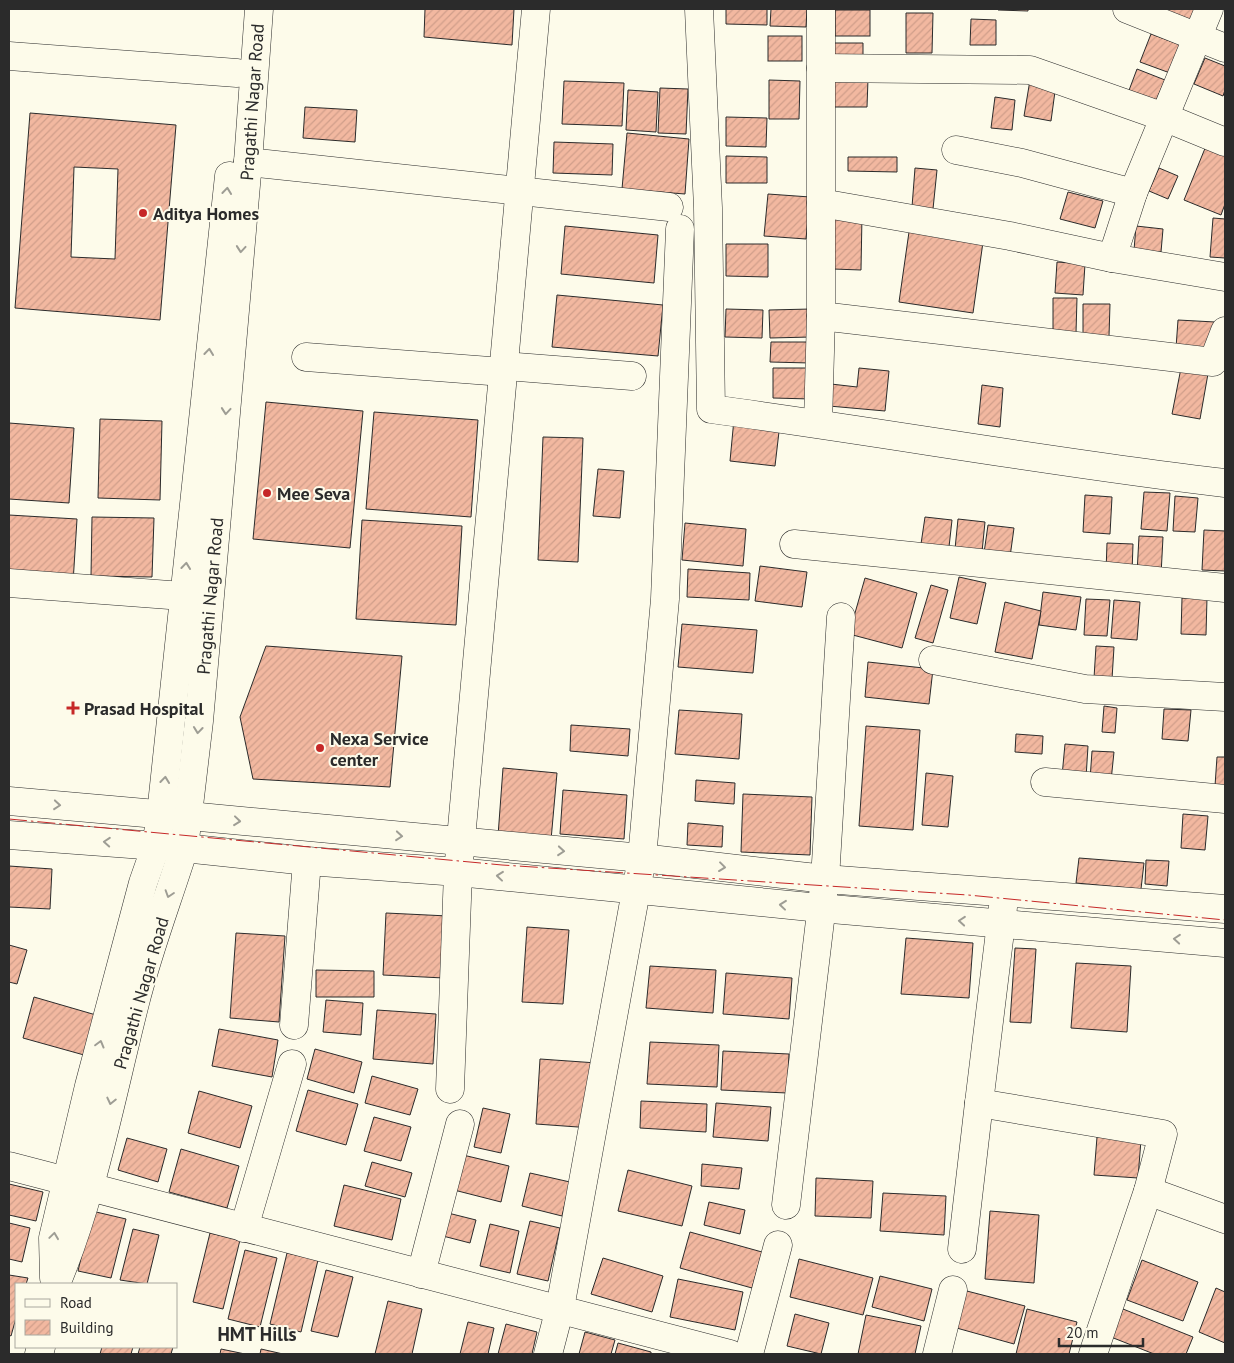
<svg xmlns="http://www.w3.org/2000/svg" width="1234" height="1363" viewBox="0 0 1234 1363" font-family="'PT Sans',sans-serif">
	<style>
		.building { fill: url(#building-hatch); stroke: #2b2b2b; fill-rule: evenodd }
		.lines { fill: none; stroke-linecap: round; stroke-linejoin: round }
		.minor-casing { stroke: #2b2b2b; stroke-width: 29 }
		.major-casing { stroke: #2b2b2b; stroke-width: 29 }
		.minor { stroke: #fdfbea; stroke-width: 28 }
		.major { stroke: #fdfbea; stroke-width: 28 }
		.power { stroke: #c62828; stroke-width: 1; stroke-dasharray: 18 4 2.5 4; stroke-linecap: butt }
		.oneway { stroke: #9e9d94 }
		.poi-dot { fill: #c62828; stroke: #fdfbea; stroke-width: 2 }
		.labels { text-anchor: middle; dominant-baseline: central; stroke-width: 4; stroke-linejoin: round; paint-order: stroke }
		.street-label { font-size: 18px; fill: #2b2b2b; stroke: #fdfbea }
		.poi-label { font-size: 18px; font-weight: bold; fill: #2b2b2b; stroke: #fdfbea; text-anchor: start }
		.neighbourhood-label { font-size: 19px; font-weight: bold; fill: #2b2b2b; stroke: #fdfbea }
	</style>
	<defs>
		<pattern id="building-hatch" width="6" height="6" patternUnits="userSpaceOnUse" patternTransform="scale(1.25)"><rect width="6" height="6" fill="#f2b8a0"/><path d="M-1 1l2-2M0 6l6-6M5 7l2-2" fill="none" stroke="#d09e8a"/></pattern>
	</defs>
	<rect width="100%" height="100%" fill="#fdfbea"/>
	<g class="building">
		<polygon points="425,9 514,9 512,45 424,37"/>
		<polygon points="726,9 767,9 767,25 726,24"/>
		<polygon points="771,9 807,9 806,27 770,26"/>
		<polygon points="998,9 1028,9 1028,11 998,10"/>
		<polygon points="1162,9 1201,9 1195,22"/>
		<rect x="835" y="10" width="35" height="26"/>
		<polygon points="906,13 933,13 932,53 906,53"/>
		<polygon points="971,19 996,20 996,45 970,45"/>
		<polygon points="1151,34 1181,45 1170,73 1140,62"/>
		<rect x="768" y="36" width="34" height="25"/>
		<polygon points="833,43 863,43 863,64 832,64"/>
		<polygon points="1205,58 1225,66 1225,90 1223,96 1194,84"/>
		<polygon points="1137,69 1165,80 1155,103 1128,93"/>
		<polygon points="833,78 868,79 867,107 832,107"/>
		<polygon points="769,80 800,81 799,119 769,119"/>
		<polygon points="1030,80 1056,84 1051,121 1024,116"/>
		<polygon points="564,81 624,83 622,126 562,124"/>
		<polygon points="660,88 688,89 686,134 658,133"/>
		<polygon points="628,90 658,92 656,132 626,130"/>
		<polygon points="995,97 1015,100 1012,130 991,128"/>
		<polygon points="305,107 357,110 355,142 303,138"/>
		<path d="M30 113 176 125 160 320 15 308ZM74 167 118 169 115 259 71 257Z"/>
		<polygon points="726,117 767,118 766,147 726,146"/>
		<polygon points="627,133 689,139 685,194 622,189"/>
		<polygon points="1208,141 1225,147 1225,204 1221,215 1184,200"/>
		<polygon points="554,142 613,144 612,175 553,173"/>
		<polygon points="726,156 767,157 767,183 726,183"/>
		<polygon points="848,157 897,157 897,172 848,171"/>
		<polygon points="915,168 937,170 933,209 912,207"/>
		<polygon points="1159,168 1178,176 1168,199 1149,191"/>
		<polygon points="1068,192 1103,201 1095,228 1060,219"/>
		<polygon points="768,194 810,197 806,239 764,236"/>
		<polygon points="834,215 862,215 861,270 833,269"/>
		<polygon points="1213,218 1225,219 1225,258 1210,257"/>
		<polygon points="910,225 984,235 973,313 899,302"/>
		<polygon points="565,226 658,235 654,283 561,274"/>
		<polygon points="1136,226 1163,229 1161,252 1134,250"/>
		<polygon points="726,244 768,244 768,277 726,276"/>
		<polygon points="1057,262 1085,264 1083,295 1055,293"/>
		<polygon points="557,295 663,305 658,356 552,347"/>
		<polygon points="1053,298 1077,298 1076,333 1053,333"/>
		<polygon points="1083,304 1110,304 1109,336 1083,336"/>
		<polygon points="726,309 763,310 762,338 725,337"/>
		<polygon points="811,309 811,337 770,338 769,310"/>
		<polygon points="1178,320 1215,322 1213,350 1176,348"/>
		<polygon points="771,342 810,342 810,363 770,362"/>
		<polygon points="1182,363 1209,368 1200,419 1172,414"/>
		<polygon points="773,368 811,368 811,399 773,398"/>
		<polygon points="859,368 889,371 885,411 829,406 831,384 857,387"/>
		<polygon points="982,385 1003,388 1000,427 978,424"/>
		<polygon points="266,402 363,411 350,548 253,539"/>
		<polygon points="374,412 478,420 471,517 366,509"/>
		<polygon points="100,419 162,421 160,500 98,498"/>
		<polygon points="734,419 780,423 775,466 730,461"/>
		<polygon points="9,423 74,428 69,503 9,499"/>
		<polygon points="543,437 583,438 578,562 538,560"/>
		<polygon points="598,469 624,471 620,518 593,516"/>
		<polygon points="1144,492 1170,493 1167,531 1141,529"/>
		<polygon points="1085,495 1112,497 1110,534 1083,532"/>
		<polygon points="1175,496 1198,498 1195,532 1173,531"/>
		<polygon points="9,515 77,519 73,583 9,579"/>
		<polygon points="92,517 154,518 152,577 91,576"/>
		<polygon points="925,517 952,520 949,547 921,544"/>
		<polygon points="958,519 985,522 982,552 955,549"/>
		<polygon points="362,520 462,526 456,625 356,619"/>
		<polygon points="685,523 746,529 743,566 682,560"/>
		<polygon points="988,525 1014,528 1010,557 984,553"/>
		<polygon points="1204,530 1225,531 1225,571 1202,570"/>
		<polygon points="1139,536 1163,537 1161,575 1137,574"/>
		<polygon points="1107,543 1133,544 1132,573 1106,572"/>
		<polygon points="760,566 807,572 802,607 755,601"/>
		<polygon points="688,569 750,573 749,600 687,597"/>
		<polygon points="959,577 986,583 977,624 950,618"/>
		<polygon points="865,578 917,593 902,648 849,634"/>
		<polygon points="931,585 948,590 933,643 915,638"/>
		<polygon points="1043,592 1081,597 1076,630 1039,625"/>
		<polygon points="1182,598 1207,598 1206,635 1181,634"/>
		<polygon points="1086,599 1110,600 1107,636 1084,635"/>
		<polygon points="1114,600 1140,602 1137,640 1111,638"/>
		<polygon points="1005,602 1041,611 1032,659 995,652"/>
		<polygon points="682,624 757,630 753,673 678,667"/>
		<polygon points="266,646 402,656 390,787 253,779 240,717"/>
		<polygon points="1096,646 1114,647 1112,679 1094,678"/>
		<polygon points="868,662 933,669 929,704 865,697"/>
		<polygon points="1104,706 1117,708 1115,733 1102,732"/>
		<polygon points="1164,709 1191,710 1188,741 1162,739"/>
		<polygon points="679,710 742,714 739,759 675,754"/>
		<polygon points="571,725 630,729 628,756 570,751"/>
		<polygon points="866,726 920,730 913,830 859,826"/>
		<polygon points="1016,734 1043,736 1042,754 1015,752"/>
		<polygon points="1065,744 1088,746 1086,778 1062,776"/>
		<polygon points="1092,751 1114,752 1111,781 1090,780"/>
		<polygon points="1217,757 1225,757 1225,787 1215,786"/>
		<polygon points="503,768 557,773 551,840 498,836"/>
		<polygon points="926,773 953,776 948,827 922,825"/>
		<polygon points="696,780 735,783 734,804 695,801"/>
		<polygon points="563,790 627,795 624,839 560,834"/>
		<polygon points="743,794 812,797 810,855 741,852"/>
		<polygon points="1183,814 1208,816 1205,850 1181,848"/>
		<polygon points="688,823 723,826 722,847 687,845"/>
		<polygon points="1079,858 1144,863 1141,889 1076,883"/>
		<polygon points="1146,860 1169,861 1167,886 1145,884"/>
		<polygon points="9,866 52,869 50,909 9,907"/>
		<polygon points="386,913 448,916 444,978 383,975"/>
		<polygon points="527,927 569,930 563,1004 522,1002"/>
		<polygon points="236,933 285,936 279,1022 230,1018"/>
		<polygon points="906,938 973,943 969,998 901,994"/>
		<polygon points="9,945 27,950 17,984 9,982"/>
		<polygon points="1015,948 1036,949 1031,1023 1010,1022"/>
		<polygon points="1076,963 1131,966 1127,1032 1071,1028"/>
		<polygon points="650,966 716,970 713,1013 646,1008"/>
		<polygon points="316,970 374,971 374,997 316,997"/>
		<polygon points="726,973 792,978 789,1019 723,1014"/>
		<polygon points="34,997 96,1015 84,1055 23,1038"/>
		<polygon points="326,1000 363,1003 361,1035 323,1032"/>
		<polygon points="377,1010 436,1014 433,1064 373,1059"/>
		<polygon points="219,1029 278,1040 272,1077 212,1066"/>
		<polygon points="650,1042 719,1045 717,1087 647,1084"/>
		<polygon points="315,1049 362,1062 354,1093 307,1079"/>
		<polygon points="723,1051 789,1054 787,1093 721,1090"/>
		<polygon points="540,1059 597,1063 592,1128 536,1124"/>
		<polygon points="372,1076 418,1089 410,1115 365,1103"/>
		<polygon points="308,1090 358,1104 346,1145 296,1131"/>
		<polygon points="199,1091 252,1106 240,1148 188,1133"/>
		<polygon points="641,1101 707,1104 706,1132 640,1128"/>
		<polygon points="716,1103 771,1107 768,1141 713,1137"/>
		<polygon points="483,1108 510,1114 501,1153 474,1147"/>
		<polygon points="374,1117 411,1127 401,1161 364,1151"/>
		<polygon points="1097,1137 1141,1140 1138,1178 1094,1175"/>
		<polygon points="127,1138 167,1149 158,1182 118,1170"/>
		<polygon points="181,1149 239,1166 227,1208 169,1192"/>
		<polygon points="463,1155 509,1166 501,1202 454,1190"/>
		<polygon points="372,1162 412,1173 405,1197 365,1186"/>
		<polygon points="702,1164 742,1168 739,1189 701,1186"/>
		<polygon points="628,1170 692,1186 682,1226 618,1211"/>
		<polygon points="530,1173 570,1182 562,1216 522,1206"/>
		<polygon points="816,1178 873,1181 871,1218 815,1216"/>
		<polygon points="9,1184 43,1192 36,1221 9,1215"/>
		<polygon points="344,1185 401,1199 392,1240 334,1226"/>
		<polygon points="883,1193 946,1196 944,1235 880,1231"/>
		<polygon points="709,1202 745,1210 740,1234 704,1225"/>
		<polygon points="92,1211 126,1219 111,1278 78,1271"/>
		<polygon points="990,1211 1039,1215 1034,1283 985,1279"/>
		<polygon points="444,1212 476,1220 470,1243 439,1235"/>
		<polygon points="530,1221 560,1228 548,1281 517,1274"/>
		<polygon points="9,1223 30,1228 22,1262 9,1259"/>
		<polygon points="490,1224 519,1231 510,1273 480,1266"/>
		<polygon points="133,1229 159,1235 147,1284 120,1280"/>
		<polygon points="690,1232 762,1252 752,1288 680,1268"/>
		<polygon points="210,1233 240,1240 223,1309 193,1302"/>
		<polygon points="245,1250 277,1258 260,1327 228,1319"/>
		<polygon points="287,1253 318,1260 301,1332 270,1324"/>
		<polygon points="603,1258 663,1276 652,1312 591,1294"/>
		<polygon points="799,1259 873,1278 863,1315 790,1297"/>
		<polygon points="1142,1260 1198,1282 1183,1321 1127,1300"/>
		<polygon points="326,1270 353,1277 338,1337 311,1331"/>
		<polygon points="9,1275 28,1278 26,1284 16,1284 16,1318 11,1336 9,1335"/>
		<polygon points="880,1276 932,1289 924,1321 872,1307"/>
		<polygon points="678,1279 743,1292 735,1330 670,1317"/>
		<polygon points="1216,1288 1225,1292 1225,1343 1199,1332"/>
		<polygon points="963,1290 1025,1306 1014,1344 953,1327"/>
		<polygon points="388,1301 422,1309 412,1354 375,1354"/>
		<polygon points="1027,1309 1077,1322 1069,1354 1016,1354"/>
		<polygon points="1123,1309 1193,1337 1186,1354 1154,1354 1111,1337"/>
		<polygon points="795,1314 829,1323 821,1354 787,1346"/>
		<polygon points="866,1315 921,1326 915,1354 858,1354"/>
		<polygon points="468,1322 494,1328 488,1354 460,1354"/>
		<polygon points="506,1324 537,1332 532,1354 498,1354"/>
		<polygon points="585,1332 615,1340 611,1354 579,1354"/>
		<polygon points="618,1343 651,1352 651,1354 615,1354"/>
		<polygon points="102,1347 133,1347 131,1354 100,1354"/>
		<polygon points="140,1347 173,1347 171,1354 138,1354"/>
		<polygon points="221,1349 245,1354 220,1354"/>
		<polygon points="261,1349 283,1354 260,1354"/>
	</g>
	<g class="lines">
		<defs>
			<g id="minor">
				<path d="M699 9 708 208 711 409C883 432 1053 463 1225 483"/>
				<polyline points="1127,9 1225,48"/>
				<polyline points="9,56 237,73"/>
				<polyline points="821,68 1030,70 1164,117 1225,142"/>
				<polyline points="956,150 1022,163 1133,193"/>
				<polyline points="248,162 669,207"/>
				<polyline points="821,203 1010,236 1112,258 1133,193 1209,9"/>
				<polyline points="1112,258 1225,277"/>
				<polyline points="821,316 1213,362 1225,331"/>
				<polyline points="306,357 503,372"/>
				<polyline points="504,366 632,376"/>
				<polyline points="818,423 821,316 821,9"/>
				<polyline points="794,544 1225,588"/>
				<polyline points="9,583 183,596"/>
				<polyline points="933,660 1085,689 1225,697"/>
				<polyline points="1045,782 1225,799"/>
				<polyline points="189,816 642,858 825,879 1225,909"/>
				<polyline points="1003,907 979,1103 1163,1134 1148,1191"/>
				<polyline points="294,1025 307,861"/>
				<polyline points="450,1089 458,872 536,9"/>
				<polyline points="9,1166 730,1354"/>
				<polyline points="786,1205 825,879 841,617"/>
				<polyline points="244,1228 292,1064"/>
				<polyline points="962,1249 979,1103"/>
				<polyline points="421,1274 460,1124"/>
				<polyline points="54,1278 53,1238 89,1086 143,883 156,846"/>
				<path d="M56 1284C93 1196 111 1097 135 1003 148 951 168 899 184 848L307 861 458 872 820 908 1225 943"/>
				<polyline points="39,1354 41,1347"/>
				<polyline points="548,1354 560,1308 642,858 665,599 680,229"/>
				<polyline points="749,1354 778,1245"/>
				<polyline points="937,1354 953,1290"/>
				<polyline points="1093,1354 1148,1191 1225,1219"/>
			</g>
			<g id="major">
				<polyline points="9,801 179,816"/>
				<polyline points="9,835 184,848 199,721 248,162 259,9"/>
				<polyline points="156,846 161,814 229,176"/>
			</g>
		</defs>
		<use href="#minor" class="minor-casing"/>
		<use href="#major" class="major-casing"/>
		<use href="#minor" class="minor"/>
		<use href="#major" class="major"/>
		<polyline class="power" points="9,819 502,865 968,895 1225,920"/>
	</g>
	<defs><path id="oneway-chevron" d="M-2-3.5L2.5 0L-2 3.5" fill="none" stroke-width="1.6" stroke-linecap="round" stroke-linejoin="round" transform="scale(1.25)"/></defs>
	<g class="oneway">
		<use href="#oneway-chevron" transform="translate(227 191) rotate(-84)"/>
		<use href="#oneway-chevron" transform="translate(241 249) rotate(95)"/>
		<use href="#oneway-chevron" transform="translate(209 352) rotate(-84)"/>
		<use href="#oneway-chevron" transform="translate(226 411) rotate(95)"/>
		<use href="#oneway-chevron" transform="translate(186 566) rotate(-84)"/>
		<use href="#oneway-chevron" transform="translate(198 730) rotate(96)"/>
		<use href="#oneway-chevron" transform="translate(165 780) rotate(-84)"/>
		<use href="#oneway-chevron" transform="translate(57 805) rotate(5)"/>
		<use href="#oneway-chevron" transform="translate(237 821) rotate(6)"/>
		<use href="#oneway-chevron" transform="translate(399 836) rotate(5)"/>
		<use href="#oneway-chevron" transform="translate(107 842) rotate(-176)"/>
		<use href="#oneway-chevron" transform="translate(561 851) rotate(5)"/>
		<use href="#oneway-chevron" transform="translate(722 867) rotate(7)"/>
		<use href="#oneway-chevron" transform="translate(500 876) rotate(-174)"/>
		<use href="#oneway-chevron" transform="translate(169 894) rotate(108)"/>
		<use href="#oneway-chevron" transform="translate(783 905) rotate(-174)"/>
		<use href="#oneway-chevron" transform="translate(962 921) rotate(-175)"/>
		<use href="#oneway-chevron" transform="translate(1177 939) rotate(-175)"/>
		<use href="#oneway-chevron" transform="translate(100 1044) rotate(-75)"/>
		<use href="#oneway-chevron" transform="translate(111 1101) rotate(103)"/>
		<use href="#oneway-chevron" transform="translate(54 1236) rotate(-82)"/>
	</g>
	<g class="poi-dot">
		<circle cx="143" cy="213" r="5"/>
		<circle cx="267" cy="493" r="5"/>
		<path d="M70.5 700.5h5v5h5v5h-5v5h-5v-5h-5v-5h5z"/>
		<circle cx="320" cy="748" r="5"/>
	</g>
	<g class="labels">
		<g class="street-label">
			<text transform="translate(252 102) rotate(-86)">Pragathi Nagar Road</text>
			<text transform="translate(210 596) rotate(-85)">Pragathi Nagar Road</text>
			<text transform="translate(141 993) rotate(-74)">Pragathi Nagar Road</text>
		</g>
		<g class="poi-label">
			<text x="153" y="213">Aditya Homes</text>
			<text x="277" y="493">Mee Seva</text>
			<text x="84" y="708">Prasad Hospital</text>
			<text x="330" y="738">Nexa Service<tspan x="330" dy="21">center</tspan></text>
		</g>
		<g class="neighbourhood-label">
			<text x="257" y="1334">HMT Hills</text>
		</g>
	</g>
	<rect width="1234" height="1363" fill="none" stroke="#2b2b2b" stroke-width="20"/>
	<rect x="15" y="1283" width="162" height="65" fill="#fdfbea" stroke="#a9a89e"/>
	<rect x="25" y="1299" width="25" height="8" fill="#fdfbea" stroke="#a9a89e"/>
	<text x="60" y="1308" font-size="15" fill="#2b2b2b">Road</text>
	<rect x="25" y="1320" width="25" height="15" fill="url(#building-hatch)" stroke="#a9a89e"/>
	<text x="60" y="1333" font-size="15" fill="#2b2b2b">Building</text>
	<path d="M1059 1338v8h84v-8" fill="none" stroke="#2b2b2b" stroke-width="2.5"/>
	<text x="1066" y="1338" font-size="15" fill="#2b2b2b" stroke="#fdfbea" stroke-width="4" paint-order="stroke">20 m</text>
</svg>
